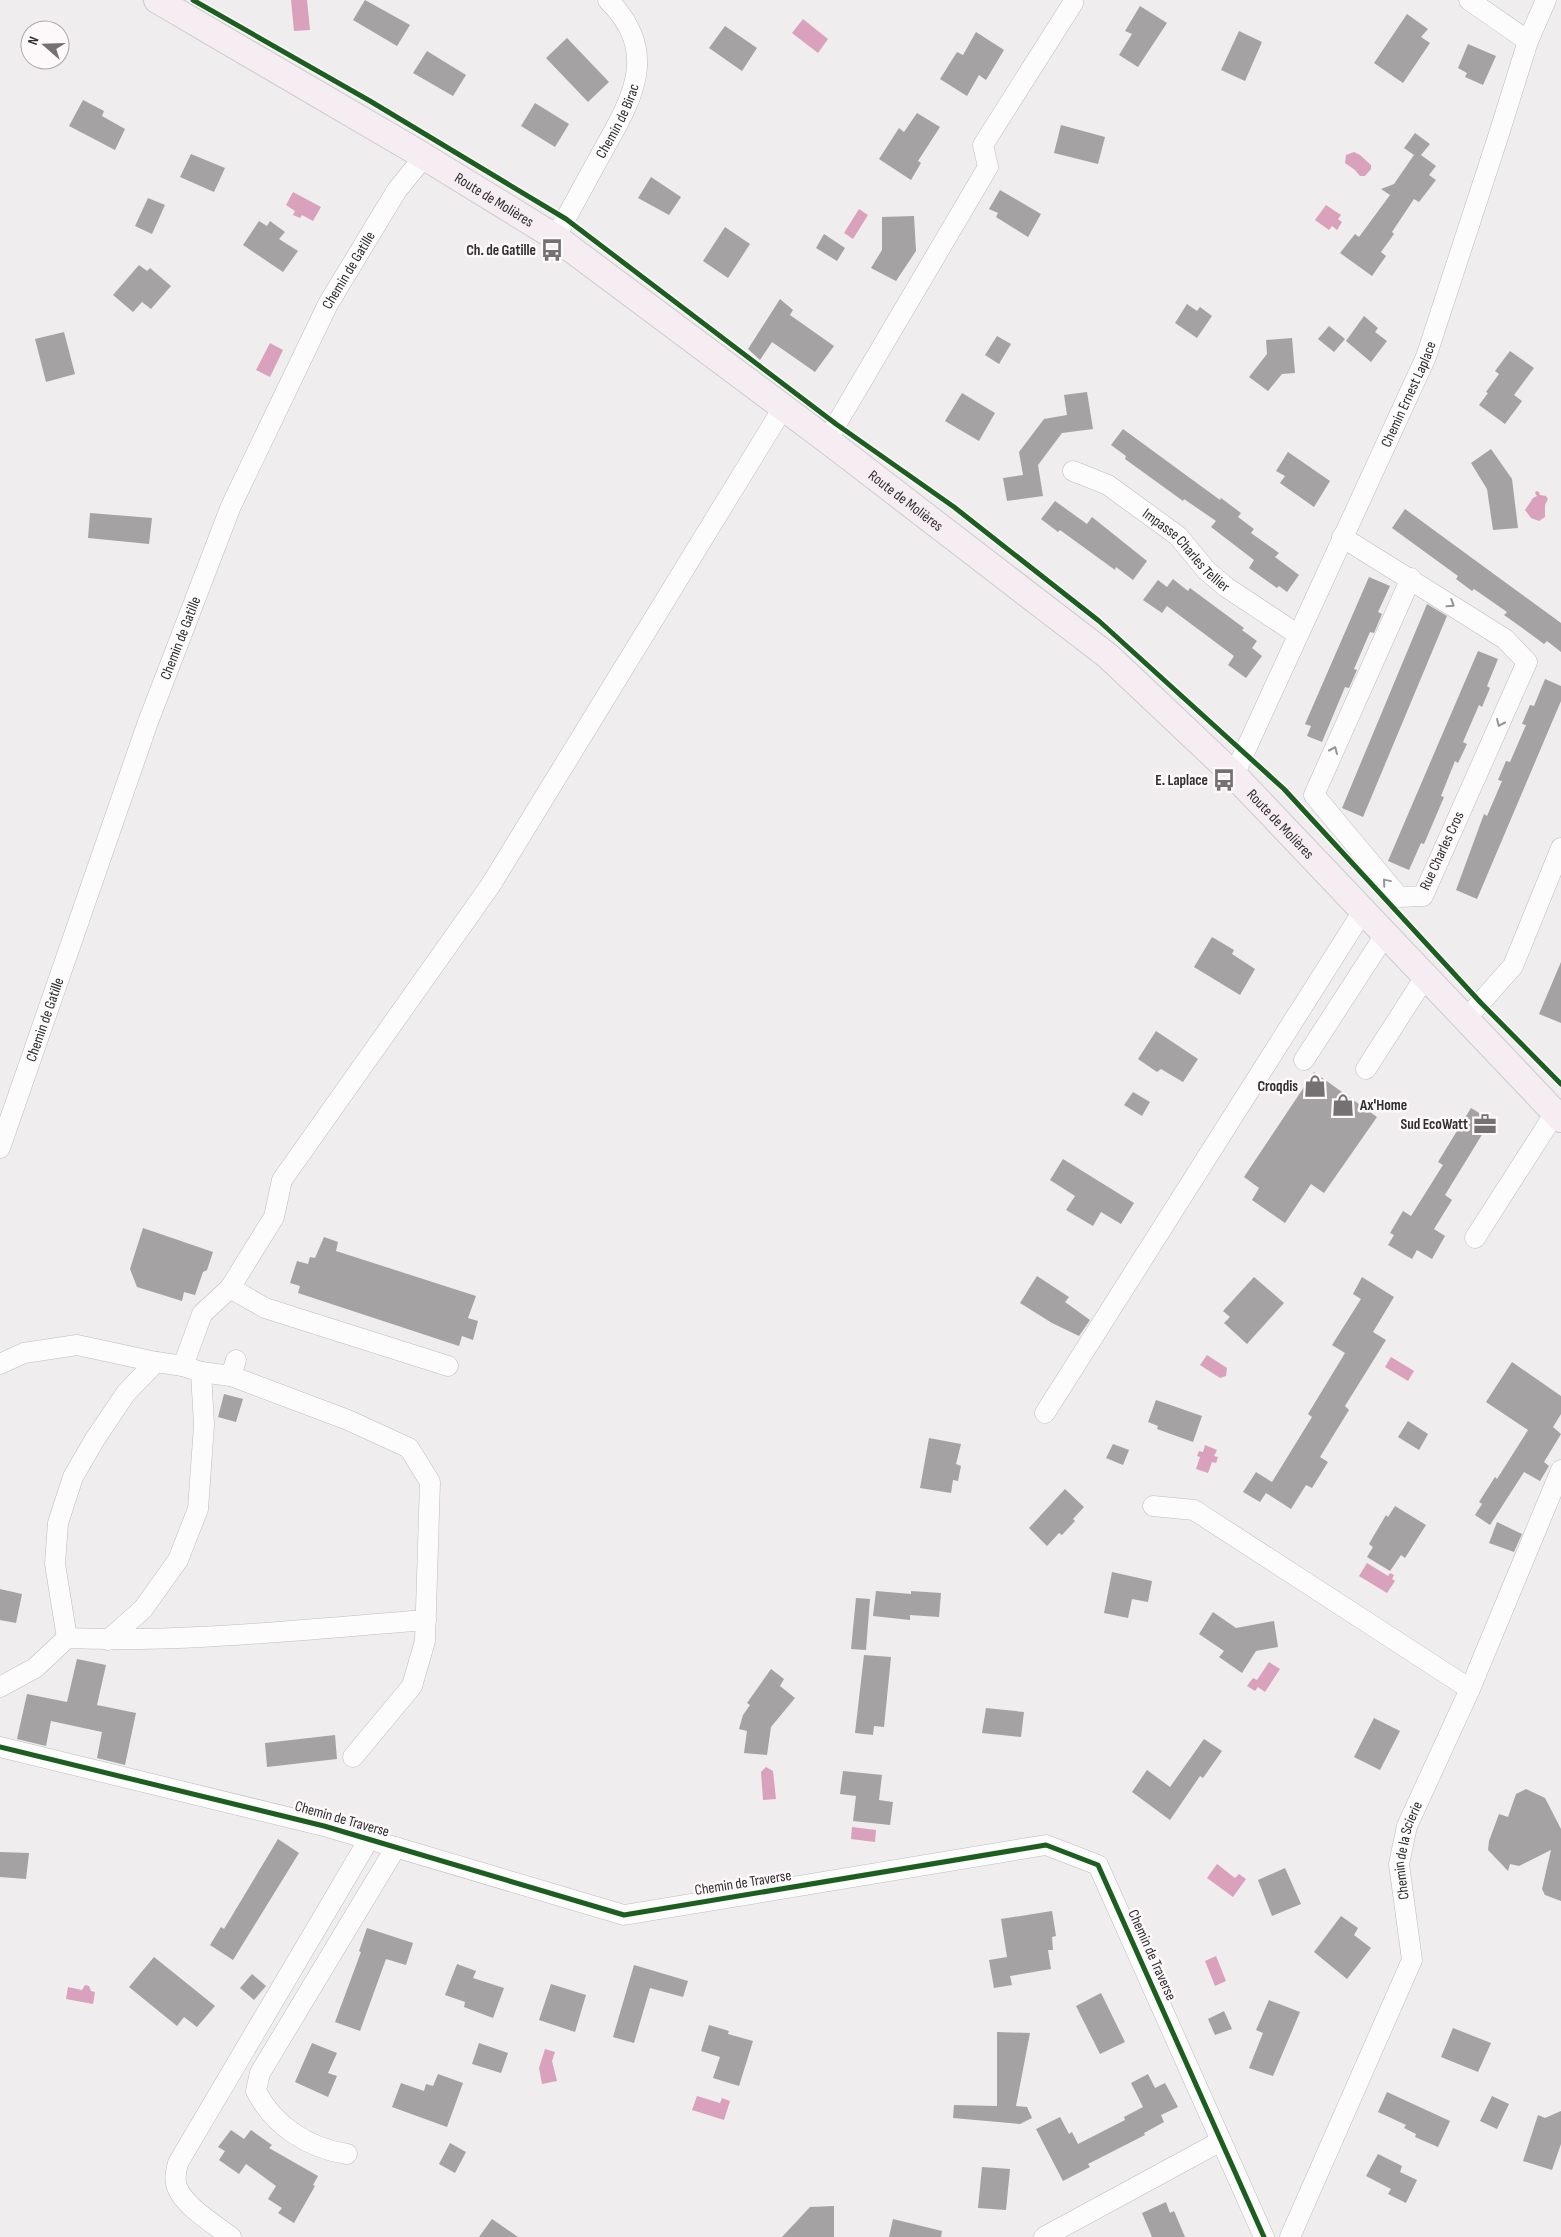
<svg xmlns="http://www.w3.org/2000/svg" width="1561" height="2237" viewBox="0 0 1561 2237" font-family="'Sofia Sans Condensed',sans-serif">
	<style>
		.water { fill: #daa1bc }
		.building { fill: #a4a2a3 }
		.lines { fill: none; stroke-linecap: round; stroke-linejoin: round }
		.minor-casing { stroke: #bebdbd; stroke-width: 21 }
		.major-casing { stroke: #cccbcb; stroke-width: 28 }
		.minor { stroke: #fdfcfc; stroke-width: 20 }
		.major { stroke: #f5edf1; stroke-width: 26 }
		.cycleway-casing { stroke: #fdf9fb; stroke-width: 8 }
		.cycleway { stroke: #1b5e20; stroke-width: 5 }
		.oneway { stroke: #969596 }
		.labels { text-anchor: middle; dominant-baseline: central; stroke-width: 5; stroke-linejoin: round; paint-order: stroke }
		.street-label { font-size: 15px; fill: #302e2f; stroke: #fdf9fb }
		.poi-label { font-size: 15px; font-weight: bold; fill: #302e2f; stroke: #fdf9fb; text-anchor: end }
	</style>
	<rect width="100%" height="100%" fill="#efedee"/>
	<g class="water">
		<polygon points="291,0 307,0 310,30 294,31"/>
		<polygon points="803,19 828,39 818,53 792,33"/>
		<polygon points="1354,152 1360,155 1371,165 1371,169 1365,176 1360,176 1355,170 1345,163 1346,155"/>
		<polygon points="293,192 321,207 313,221 302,215 300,218 293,215 295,211 286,205"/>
		<polygon points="1326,205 1341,215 1338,219 1342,222 1337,230 1332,226 1329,230 1315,220"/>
		<polygon points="859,209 868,215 853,239 844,233"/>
		<polygon points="270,343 283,350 270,377 256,370"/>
		<polygon points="1536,491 1539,492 1540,495 1546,496 1548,499 1545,505 1545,517 1539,521 1531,518 1525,510 1533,498 1537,496 1535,493"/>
		<polygon points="1207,1355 1227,1368 1226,1376 1220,1378 1200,1365"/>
		<polygon points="1391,1357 1414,1371 1408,1381 1385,1367"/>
		<polygon points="1205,1445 1217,1450 1214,1456 1218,1457 1216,1463 1212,1462 1208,1473 1196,1469 1200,1457 1197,1456 1199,1451 1203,1452"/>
		<polygon points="1367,1563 1388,1576 1390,1573 1394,1575 1392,1579 1395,1581 1387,1593 1359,1576"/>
		<polygon points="1269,1662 1280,1669 1265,1692 1258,1687 1255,1691 1247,1686 1253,1678 1257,1680"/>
		<polygon points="766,1767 773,1771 776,1799 763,1800 761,1772"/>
		<polygon points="852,1827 876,1830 875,1842 851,1839"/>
		<polygon points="1217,1864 1235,1878 1239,1874 1246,1879 1233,1897 1207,1878"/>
		<polygon points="1216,1956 1226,1981 1215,1986 1205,1961"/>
		<polygon points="85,1985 89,1986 91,1991 95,1992 93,2004 66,1999 68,1987 82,1990"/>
		<polygon points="545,2049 555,2052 552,2061 557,2081 542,2084 539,2068"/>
		<polygon points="697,2096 720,2103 722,2098 730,2101 724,2120 692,2110"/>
	</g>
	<g class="building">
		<polygon points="365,0 410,25 397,46 353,20"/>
		<polygon points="1140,6 1167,23 1138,67 1119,55 1132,34 1125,31"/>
		<polygon points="1407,14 1428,29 1421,37 1430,43 1403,83 1374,63"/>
		<polygon points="725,26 757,48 742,71 709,48"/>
		<polygon points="1239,31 1262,42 1245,81 1221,70"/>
		<polygon points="976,32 1004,50 986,80 979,75 967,96 940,79 957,52 963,55"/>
		<polygon points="567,38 609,82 588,102 546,58"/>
		<polygon points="1468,44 1496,56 1483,85 1465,77 1467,73 1458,68"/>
		<polygon points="427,51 466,75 453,96 413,73"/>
		<polygon points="83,100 104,111 102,116 125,129 115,150 69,126"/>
		<polygon points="535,103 569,124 555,147 521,126"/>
		<polygon points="917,113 940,127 918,161 921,163 911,180 879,159 899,128 904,132"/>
		<polygon points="1061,125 1105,137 1098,164 1054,153"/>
		<polygon points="1415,133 1430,144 1421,155 1436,166 1429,175 1436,180 1419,202 1414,199 1392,232 1394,234 1381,252 1386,256 1372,276 1340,253 1355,234 1359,237 1390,195 1381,189 1394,184 1414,155 1404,148"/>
		<polygon points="191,154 225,168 214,192 180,177"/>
		<polygon points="651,177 681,197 669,215 638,198"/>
		<polygon points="1000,190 1041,214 1028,237 996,217 998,213 989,209"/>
		<polygon points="148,198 165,205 152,234 135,226"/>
		<polygon points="914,216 916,251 896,281 871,268 882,250 882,217"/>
		<polygon points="259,221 267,226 270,221 285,232 279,239 298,251 283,272 243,245"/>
		<polygon points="725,227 750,244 728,278 703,261"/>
		<polygon points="824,234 845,248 837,261 816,248"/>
		<polygon points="139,265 147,271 150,268 171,286 151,309 142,302 133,312 113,295"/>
		<polygon points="780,299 793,310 790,315 834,346 815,372 772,342 760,360 748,349"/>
		<polygon points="1187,304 1197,311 1200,307 1212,316 1197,338 1175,323"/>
		<polygon points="1364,316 1378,328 1375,332 1387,341 1371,362 1346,341"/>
		<polygon points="1329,326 1345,339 1334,352 1318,339"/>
		<polygon points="64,332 75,374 46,382 35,339"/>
		<polygon points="997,336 1011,344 999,364 985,355"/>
		<polygon points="1292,338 1295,373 1282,374 1268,391 1249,377 1267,354 1266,340"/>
		<polygon points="1510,351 1534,368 1514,395 1522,401 1505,424 1479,405 1488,393 1486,392 1499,374 1495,371"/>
		<polygon points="1087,392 1093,429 1062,433 1038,465 1043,496 1007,501 1003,478 1023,475 1019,452 1044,419 1067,415 1064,395"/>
		<polygon points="962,393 995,413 979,441 945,421"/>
		<polygon points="1123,429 1220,500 1221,498 1241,513 1238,517 1254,529 1251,533 1279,553 1275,557 1299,575 1287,592 1279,586 1277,588 1249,568 1254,560 1211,527 1216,521 1184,499 1183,501 1125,459 1126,456 1111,445"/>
		<polygon points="1491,449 1512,479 1518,528 1493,530 1487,489 1471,463"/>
		<polygon points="1288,452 1330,481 1314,507 1280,483 1285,476 1276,471"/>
		<polygon points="1055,501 1087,524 1092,517 1147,561 1133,580 1116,567 1115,570 1060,530 1058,532 1041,519"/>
		<polygon points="1405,509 1561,623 1561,652 1547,641 1544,644 1521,627 1504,615 1507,612 1474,589 1472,591 1456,579 1458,576 1392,528"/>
		<polygon points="90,513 152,518 149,544 88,538"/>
		<polygon points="1369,577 1390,586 1378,612 1382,614 1374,633 1370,632 1354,669 1357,670 1349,688 1345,687 1322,742 1307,736 1311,726 1305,724"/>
		<polygon points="1173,579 1188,591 1190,588 1244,628 1242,630 1257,641 1252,648 1262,656 1246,678 1228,665 1234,656 1167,606 1162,613 1143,600 1158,580 1167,587"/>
		<polygon points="1427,604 1447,616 1363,817 1342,808"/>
		<polygon points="1478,651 1498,659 1487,686 1490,688 1482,707 1479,705 1463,742 1467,744 1458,763 1455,761 1441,796 1444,797 1424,844 1421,843 1409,870 1388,861"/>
		<polygon points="1545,679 1561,686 1561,701 1477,899 1456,890 1484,814 1487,816 1502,781 1498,780 1506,761 1510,762 1526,725 1522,724 1530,705 1534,706"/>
		<polygon points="1212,937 1234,950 1232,954 1255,969 1240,995 1194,967"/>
		<polygon points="1561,962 1561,1023 1539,1014"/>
		<polygon points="1156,1031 1198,1059 1183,1082 1161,1069 1157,1072 1138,1059"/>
		<polygon points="1314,1072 1377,1117 1324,1193 1311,1184 1285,1223 1252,1200 1259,1188 1244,1177"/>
		<polygon points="1133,1092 1150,1102 1142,1116 1124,1105"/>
		<polygon points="1471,1108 1491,1120 1445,1195 1452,1200 1434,1229 1445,1236 1432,1259 1417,1250 1412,1259 1388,1245 1394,1235 1390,1233 1403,1211 1411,1216 1443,1165 1438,1162"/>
		<polygon points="1063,1159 1134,1203 1121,1224 1101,1212 1093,1226 1066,1210 1075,1196 1050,1180"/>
		<polygon points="143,1228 213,1252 207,1270 203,1272 195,1295 184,1292 182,1301 137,1287 130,1269"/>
		<polygon points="324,1237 338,1242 336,1251 476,1296 468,1318 478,1321 473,1340 462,1336 459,1346 298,1293 300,1286 290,1283 297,1261 308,1264 310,1257 315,1258"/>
		<polygon points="1037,1276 1069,1297 1065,1302 1090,1320 1079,1336 1052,1323 1020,1303"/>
		<polygon points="1254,1277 1284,1303 1247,1344 1224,1323 1230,1317 1223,1311"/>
		<polygon points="1362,1277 1394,1297 1373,1332 1386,1340 1345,1406 1349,1410 1320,1457 1328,1462 1312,1488 1306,1485 1291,1509 1266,1493 1260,1502 1243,1492 1256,1472 1272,1482 1312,1417 1308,1414 1345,1353 1332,1345 1361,1299 1353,1294"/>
		<polygon points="1512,1362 1561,1396 1561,1414 1553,1427 1561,1434 1544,1462 1549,1466 1540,1481 1524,1472 1490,1525 1475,1515 1482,1504 1479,1502 1495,1477 1497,1479 1528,1430 1486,1402"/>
		<polygon points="224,1394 243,1399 236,1422 218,1417"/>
		<polygon points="1156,1400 1202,1416 1193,1442 1157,1429 1158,1426 1148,1422"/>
		<polygon points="1408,1421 1428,1434 1419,1450 1398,1437"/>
		<polygon points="929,1438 961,1444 956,1464 961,1466 958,1481 953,1480 951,1493 920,1488"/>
		<polygon points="1113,1444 1129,1450 1123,1465 1106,1458"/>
		<polygon points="1065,1489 1084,1507 1073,1519 1075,1521 1062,1535 1059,1533 1047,1546 1029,1528"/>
		<polygon points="1395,1506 1426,1525 1405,1558 1401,1555 1390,1571 1367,1557 1373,1547 1369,1544 1373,1537 1386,1515 1388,1517"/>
		<polygon points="1497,1522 1522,1534 1514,1552 1489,1543"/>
		<polygon points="1112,1572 1152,1581 1148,1602 1132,1599 1128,1618 1104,1613"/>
		<polygon points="0,1589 22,1594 16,1623 0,1620"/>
		<polygon points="876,1591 911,1594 911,1591 941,1593 939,1617 910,1615 910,1620 873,1616"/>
		<polygon points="856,1598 870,1599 866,1650 851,1649"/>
		<polygon points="1213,1612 1236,1628 1274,1621 1278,1647 1256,1651 1242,1673 1219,1657 1224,1651 1199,1634"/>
		<polygon points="864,1655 891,1657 884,1727 874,1726 873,1735 855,1733"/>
		<polygon points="77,1659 106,1665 97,1705 136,1713 125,1765 97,1758 102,1732 51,1721 46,1746 17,1739 27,1694 67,1702"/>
		<polygon points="771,1669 784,1679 780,1686 795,1698 771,1727 767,1755 744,1753 747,1731 739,1729 743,1715 750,1705 747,1703"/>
		<polygon points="986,1708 1024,1712 1021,1737 982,1733"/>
		<polygon points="1374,1718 1400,1731 1380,1770 1354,1757"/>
		<polygon points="335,1735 337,1759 267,1767 265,1743"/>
		<polygon points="1204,1739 1222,1751 1203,1778 1200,1776 1170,1820 1132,1792 1147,1770 1170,1787"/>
		<polygon points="843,1771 882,1775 879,1800 893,1802 890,1825 853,1821 856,1796 840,1794"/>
		<polygon points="1526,1789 1545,1798 1561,1829 1561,1901 1545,1895 1542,1889 1551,1850 1519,1866 1510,1864 1508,1871 1488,1850 1489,1841 1499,1814 1508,1817 1516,1794"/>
		<polygon points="278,1839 299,1853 233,1960 210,1945 221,1927 224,1929"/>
		<polygon points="0,1852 29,1853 26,1879 0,1877"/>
		<polygon points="1285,1868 1301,1904 1272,1916 1258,1880"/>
		<polygon points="1052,1911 1056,1936 1052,1937 1053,1950 1048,1950 1051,1969 1010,1976 1012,1985 994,1988 989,1960 1007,1957 1001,1919"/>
		<polygon points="1341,1916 1358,1928 1354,1935 1371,1948 1347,1979 1314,1952"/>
		<polygon points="367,1928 413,1943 406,1965 386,1959 360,2031 335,2022 361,1952 359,1951"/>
		<polygon points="154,1957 215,2006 197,2027 184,2017 177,2026 129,1987"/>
		<polygon points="457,1964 476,1971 473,1978 504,1988 493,2018 464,2007 465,2002 445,1995"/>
		<polygon points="634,1965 688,1981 683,1997 650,1988 634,2043 613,2037"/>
		<polygon points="252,1974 266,1986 254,2000 240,1988"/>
		<polygon points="551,1984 586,1995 575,2032 539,2020"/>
		<polygon points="1101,1993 1125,2042 1100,2054 1076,2006"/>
		<polygon points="1269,2000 1300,2012 1273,2076 1249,2068 1263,2033 1256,2030"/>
		<polygon points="1224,2011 1232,2029 1215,2035 1208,2019"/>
		<polygon points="709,2025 729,2031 728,2034 753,2041 739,2086 713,2078 720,2057 701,2051"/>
		<polygon points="1453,2028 1491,2043 1478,2072 1441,2057"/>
		<polygon points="997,2032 1030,2033 1016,2106 1027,2107 1032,2118 1020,2124 953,2118 954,2105 997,2106"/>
		<polygon points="312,2043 337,2053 328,2073 337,2076 328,2097 295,2082"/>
		<polygon points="479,2043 508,2053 501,2073 472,2064"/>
		<polygon points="438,2074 463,2083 447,2127 392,2107 401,2083 424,2091 426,2084 433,2086"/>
		<polygon points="1148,2074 1155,2088 1165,2083 1178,2107 1161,2115 1164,2122 1144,2133 1145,2135 1088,2164 1090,2167 1063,2181 1036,2129 1060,2117 1069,2134 1072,2132 1078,2144 1125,2120 1124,2117 1143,2107 1131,2083"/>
		<polygon points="1387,2092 1450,2121 1438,2147 1415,2137 1416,2134 1404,2128 1406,2125 1378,2112"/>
		<polygon points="1492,2096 1509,2104 1497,2129 1480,2121"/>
		<polygon points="1561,2111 1561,2144 1552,2170 1523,2161 1538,2115 1545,2118"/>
		<polygon points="231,2130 244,2139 251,2130 272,2145 269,2148 318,2176 313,2185 315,2186 294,2223 278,2213 282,2208 268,2199 276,2186 246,2164 239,2174 219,2160 225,2151 218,2147"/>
		<polygon points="450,2143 466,2152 455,2173 439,2164"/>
		<polygon points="1378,2154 1402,2166 1400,2172 1417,2180 1406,2203 1388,2194 1391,2189 1366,2176"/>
		<polygon points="982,2167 1010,2169 1006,2210 978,2208"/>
		<polygon points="1166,2202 1170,2213 1174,2211 1185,2237 1152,2237 1142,2213"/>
		<polygon points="834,2206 834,2237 782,2237 810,2207"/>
		<polygon points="492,2219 518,2237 479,2237"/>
		<polygon points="893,2219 942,2231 941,2237 889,2237"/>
	</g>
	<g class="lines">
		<defs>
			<g id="minor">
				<polyline points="1469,0 1528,41"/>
				<path id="s1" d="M555 237C571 210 585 183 600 156 630 102 662 54 608 0"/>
				<polyline points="827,440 988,167 983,145 1073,3"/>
				<path id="s2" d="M1073 471 1108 485 1178 536 1207 571 1226 587 1297 634"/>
				<polyline points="1342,537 1505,639 1527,662 1423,896 1399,897 1314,795 1411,578"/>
				<path id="s3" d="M1234 775 1426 357 1498 137 1528 41 1546 0"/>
				<polyline points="1466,1019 1513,966 1561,848"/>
				<polyline points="1304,1060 1385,935"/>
				<polyline points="1366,1069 1425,977"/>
				<path id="s4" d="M0 1148 148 722 231 506 328 304 397 190 424 157"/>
				<polyline points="1475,1238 1555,1113"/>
				<polyline points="230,1288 265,1308 448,1366"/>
				<polyline points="0,1364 24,1353 77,1345 156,1362"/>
				<polyline points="183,1366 202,1314 230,1288 274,1217 282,1180 490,886 783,408"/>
				<polyline points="201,1372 231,1376 236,1360"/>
				<polyline points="231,1376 348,1420 409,1448 430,1482 425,1641 412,1686 353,1757"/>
				<polyline points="1045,1413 1363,911"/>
				<polyline points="1153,1506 1194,1510 1470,1689"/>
				<polyline points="67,1638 55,1564 58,1523 73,1477 95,1439 126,1393 156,1362 183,1366 201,1372 204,1425 198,1509 178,1560 143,1609 108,1640"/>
				<path d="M0 1687 35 1668 67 1638C186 1643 307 1629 426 1620"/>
				<polyline points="0,1747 324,1826 624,1915 1046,1845 1098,1865 1264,2237"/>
				<path d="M347 2154C308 2148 274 2126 256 2091L260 2073 396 1847"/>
				<path d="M231 2237C215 2225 184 2206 177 2187 174 2179 176 2171 178 2163L369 1839"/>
				<polyline points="1044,2237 1221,2141"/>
				<path id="s5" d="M1290 2237 1412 1960 1399 1864 1407 1826 1470 1689 1561 1470"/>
			</g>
			<g id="major">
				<path id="s6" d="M157 0 415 151 555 237 827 440 1108 656 1234 775 1561 1119"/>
			</g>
		</defs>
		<use href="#minor" class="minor-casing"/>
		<use href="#major" class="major-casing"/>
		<use href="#minor" class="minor"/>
		<use href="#major" class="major"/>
		<defs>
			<g id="cycleway">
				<polyline points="193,0 370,101 566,219 836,424 954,507 1099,621 1284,789 1481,1003 1561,1084"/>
				<polyline points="0,1747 324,1826 624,1915 1046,1845 1098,1865 1264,2237"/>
			</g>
		</defs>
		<use href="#cycleway" class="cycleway-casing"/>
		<use href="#cycleway" class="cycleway"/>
	</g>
	<defs><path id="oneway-chevron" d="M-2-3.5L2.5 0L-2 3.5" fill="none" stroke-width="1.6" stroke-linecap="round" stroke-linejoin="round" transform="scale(1.25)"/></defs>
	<g class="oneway">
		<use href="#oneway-chevron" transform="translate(1451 604) rotate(33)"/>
		<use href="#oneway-chevron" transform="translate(1500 723) rotate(114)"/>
		<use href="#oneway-chevron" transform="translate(1334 750) rotate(-66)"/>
		<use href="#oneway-chevron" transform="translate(1386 882) rotate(-130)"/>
	</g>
	<defs>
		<symbol id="bus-bare" viewBox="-9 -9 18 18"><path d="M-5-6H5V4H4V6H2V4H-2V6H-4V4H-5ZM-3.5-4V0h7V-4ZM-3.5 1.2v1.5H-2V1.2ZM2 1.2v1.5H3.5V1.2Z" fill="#737172" stroke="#fdf9fb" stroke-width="2.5" paint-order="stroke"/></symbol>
		<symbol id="shop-bare" viewBox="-9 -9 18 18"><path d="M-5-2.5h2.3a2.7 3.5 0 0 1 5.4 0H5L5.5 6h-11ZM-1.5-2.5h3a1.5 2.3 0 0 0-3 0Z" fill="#737172" stroke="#fdf9fb" stroke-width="2.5" paint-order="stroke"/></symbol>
		<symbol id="office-bare" viewBox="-9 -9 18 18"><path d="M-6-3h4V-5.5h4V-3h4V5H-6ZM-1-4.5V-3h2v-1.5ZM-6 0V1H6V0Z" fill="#737172" stroke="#fdf9fb" stroke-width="2.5" paint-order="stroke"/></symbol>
	</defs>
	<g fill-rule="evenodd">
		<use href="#bus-bare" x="536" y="234" width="32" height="32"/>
		<use href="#bus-bare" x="1208" y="764" width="32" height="32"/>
		<use href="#shop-bare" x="1299" y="1070" width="32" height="32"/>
		<use href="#shop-bare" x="1327" y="1089" width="32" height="32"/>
		<use href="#office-bare" x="1469" y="1108" width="32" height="32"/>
	</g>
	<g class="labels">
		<g class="street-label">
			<text stroke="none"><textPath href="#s1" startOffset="132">Chemin de Birac</textPath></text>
			<text stroke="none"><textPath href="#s6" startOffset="392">Route de Molières</textPath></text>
			<text stroke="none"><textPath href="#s4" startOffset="946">Chemin de Gatille</textPath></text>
			<text stroke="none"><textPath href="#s3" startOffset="419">Chemin Ernest Laplace</textPath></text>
			<text stroke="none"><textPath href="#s6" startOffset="902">Route de Molières</textPath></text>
			<text stroke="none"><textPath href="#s2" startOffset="140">Impasse Charles Tellier</textPath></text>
			<text stroke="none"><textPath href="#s4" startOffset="541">Chemin de Gatille</textPath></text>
			<text stroke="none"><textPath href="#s6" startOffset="1398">Route de Molières</textPath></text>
			<text transform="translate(1442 851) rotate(-65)">Rue Charles Cros</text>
			<text stroke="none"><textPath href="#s4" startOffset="136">Chemin de Gatille</textPath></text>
			<text transform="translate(342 1819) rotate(16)">Chemin de Traverse</text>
			<text stroke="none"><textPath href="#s5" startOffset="414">Chemin de la Scierie</textPath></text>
			<text transform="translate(743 1883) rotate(-9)">Chemin de Traverse</text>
			<text transform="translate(1152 1955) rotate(66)">Chemin de Traverse</text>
		</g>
		<g class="poi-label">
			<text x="536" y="250">Ch. de Gatille</text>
			<text x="1208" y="780">E. Laplace</text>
			<text x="1298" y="1086">Croqdis</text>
			<text x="1360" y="1105" text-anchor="start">Ax'Home</text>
			<text x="1468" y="1124">Sud EcoWatt</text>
		</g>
	</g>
	<g transform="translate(45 45) rotate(290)"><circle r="24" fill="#fdf9fb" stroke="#aba8a9"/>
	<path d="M0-4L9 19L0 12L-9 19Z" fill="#737172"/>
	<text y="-8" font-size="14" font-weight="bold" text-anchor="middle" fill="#302e2f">N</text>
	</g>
</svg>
